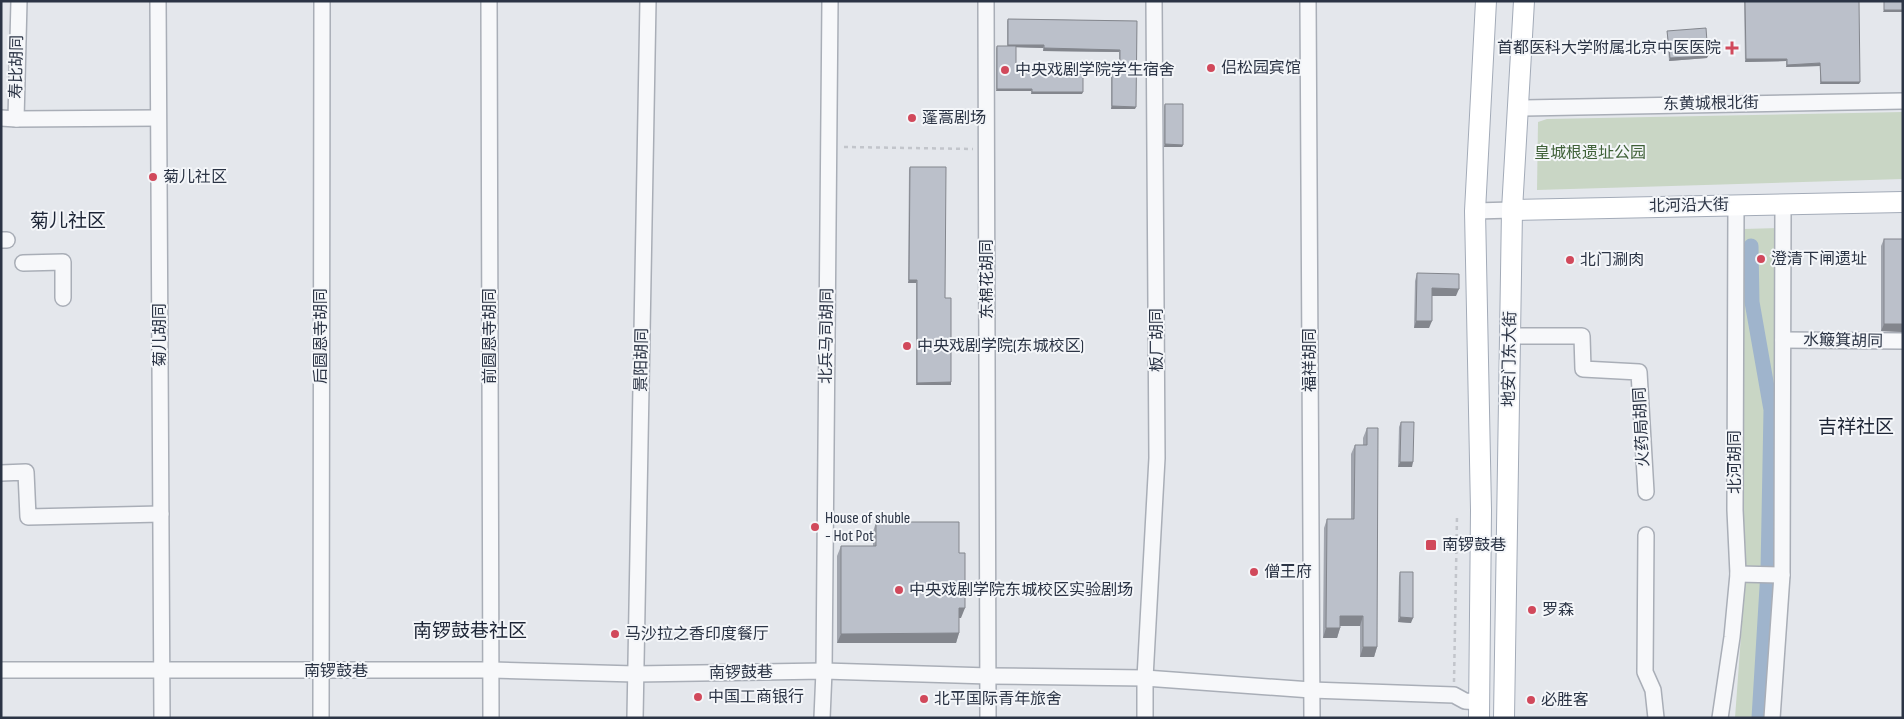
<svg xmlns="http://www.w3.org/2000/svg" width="1904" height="719" viewBox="0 0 1904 719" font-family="'Sofia Sans Condensed','Noto Sans SC',sans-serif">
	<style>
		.park { fill: #c9d6c5 }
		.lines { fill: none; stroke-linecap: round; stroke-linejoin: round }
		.canal { stroke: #9fb4cc; stroke-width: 15 }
		.minor-casing { stroke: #a9aeb7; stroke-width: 18 }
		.major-casing { stroke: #a3abb8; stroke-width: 22 }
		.path { stroke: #c2c5cb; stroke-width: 2.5; stroke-dasharray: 4 4; stroke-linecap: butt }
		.minor { stroke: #f7f8fa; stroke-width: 15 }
		.major { stroke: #fff; stroke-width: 20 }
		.wall { fill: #a1a5ae }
		.shaded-wall { fill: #83868d }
		.building { fill: #bbc0ca; stroke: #83868d }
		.poi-dot { fill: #d1495b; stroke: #f4f6f9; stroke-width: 2 }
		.labels { text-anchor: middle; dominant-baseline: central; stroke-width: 4; stroke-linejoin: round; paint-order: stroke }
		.poi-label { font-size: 16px; fill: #2b3445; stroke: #f4f6f9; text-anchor: start }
		.street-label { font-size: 16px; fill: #2b3445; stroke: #f4f6f9 }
		.park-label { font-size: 16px; fill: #3f6138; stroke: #f4f6f9 }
		.quarter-label { font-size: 19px; fill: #1d2536; stroke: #f4f6f9 }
	</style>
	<rect width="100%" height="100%" fill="#e4e7ec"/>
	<g class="park">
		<polygon points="1903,112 1903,179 1537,190 1538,122 1547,119"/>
		<polygon points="1779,228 1777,592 1769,718 1735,718 1743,608 1743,229"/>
	</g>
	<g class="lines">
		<polyline class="canal" points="1751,246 1752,302 1771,410 1768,571 1759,718"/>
		<defs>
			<g id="minor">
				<polyline points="158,1 162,718"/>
				<polyline points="489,1 491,718"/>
				<polyline points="986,1 988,718"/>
				<polyline points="1308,1 1312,718"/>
				<polyline points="1519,108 1903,101"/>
				<polyline points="1,118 16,119 19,1"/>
				<polyline points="16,119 158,118"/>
				<polyline points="1475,211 1512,210"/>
				<polyline points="1,240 7,240"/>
				<polyline points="23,263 63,262 63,298"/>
				<polyline points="1511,336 1582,336 1583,369 1639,372 1646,492"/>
				<polyline points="1783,340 1903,341"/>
				<polyline points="1,473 26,472 28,517 161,514"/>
				<polyline points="1646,535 1645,672 1653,690 1656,718"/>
				<polyline points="1738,574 1782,575"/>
				<polyline points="1,670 492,670 635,674 824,671 989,676 1145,678 1311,690 1454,695 1465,701 1479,702"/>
				<polyline points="321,718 322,1"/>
				<polyline points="635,718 648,1"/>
				<polyline points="822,718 824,671 830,1"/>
				<polyline points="1145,718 1145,678 1157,458 1154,1"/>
				<polyline points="1720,718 1732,637 1738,574 1735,510 1736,205"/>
				<polyline points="1772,718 1782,575 1783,204"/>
			</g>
			<g id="major">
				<polyline points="1512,210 1903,202"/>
				<polyline points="1479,718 1481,510 1475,211 1486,1"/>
				<polyline points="1504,718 1512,210 1524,1"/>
			</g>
		</defs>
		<use href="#minor" class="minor-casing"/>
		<use href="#major" class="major-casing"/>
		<g class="path">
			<polyline points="844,147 973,149"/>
			<polyline points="1454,682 1457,516"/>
		</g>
		<use href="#minor" class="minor"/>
		<use href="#major" class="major"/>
	</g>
	<g class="wall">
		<polygon points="1744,1 1859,1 1859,84 1820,84 1820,66 1786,67 1786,61 1745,62"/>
		<polygon points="1008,19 1137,21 1135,109 1111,109 1111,71 1112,69 1119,69 1119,52 1043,51 1043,48 1016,47 1016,69 1082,94 1031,94 1031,91 996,91 996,48 997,46 1007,46 1007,21"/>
		<polygon points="1667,31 1707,58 1669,61 1667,33"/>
		<polygon points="1165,104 1183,145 1182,147 1164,147 1164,106"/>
		<polygon points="910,167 945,298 951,382 951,385 916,385 916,283 908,283 909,169"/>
		<polygon points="1884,239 1903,239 1903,332 1881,331 1881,246"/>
		<polygon points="1417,273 1456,296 1432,296 1429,328 1414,328 1415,281"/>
		<polygon points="1401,422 1412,467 1398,467 1399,427"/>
		<polygon points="1367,428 1377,647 1374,657 1360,657 1360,626 1340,626 1340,628 1337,638 1323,638 1324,528 1327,519 1351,519 1351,454 1355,445 1363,445 1363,438"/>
		<polygon points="876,522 959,553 961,618 959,618 959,633 956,643 837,643 837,556 841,546 873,546 873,532"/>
		<polygon points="1400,572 1411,623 1398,622 1399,577"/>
	</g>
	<g class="shaded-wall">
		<polygon points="1884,10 1903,10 1903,12 1883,12"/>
		<polygon points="1008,45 1044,45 1043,48 1007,47"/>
		<polygon points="1044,48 1120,50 1119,52 1043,51"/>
		<polygon points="1708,56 1707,58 1669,61 1670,58"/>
		<polygon points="1746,59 1787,59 1786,61 1745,62"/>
		<polygon points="1820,63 1820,66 1786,67 1787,65"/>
		<polygon points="1821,82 1860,82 1859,84 1820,84"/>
		<polygon points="997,89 1032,89 1031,91 996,91"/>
		<polygon points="1032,92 1083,92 1082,94 1031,94"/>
		<polygon points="1112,106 1136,107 1135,109 1111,109"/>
		<polygon points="1165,144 1183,145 1182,147 1164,147"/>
		<polygon points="909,280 917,280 916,283 908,283"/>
		<polygon points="1432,288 1459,289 1456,296 1430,296"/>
		<polygon points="1416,321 1432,321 1429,328 1414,328"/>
		<polygon points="1884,324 1903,324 1903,332 1881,331"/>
		<polygon points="951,382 951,385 916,385 917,383"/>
		<polygon points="1400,462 1413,462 1412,467 1398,467"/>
		<polygon points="959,608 965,608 961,618 956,618"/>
		<polygon points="1340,616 1363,616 1360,626 1337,626"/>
		<polygon points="1400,617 1413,618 1411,623 1398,622"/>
		<polygon points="1326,628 1340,628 1337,638 1323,638"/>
		<polygon points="959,633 956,643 837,643 841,634"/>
		<polygon points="1363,647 1377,647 1374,657 1360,657"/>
	</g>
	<g class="building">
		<polygon points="1745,1 1859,1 1860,82 1821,82 1820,63 1787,65 1787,59 1746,59"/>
		<rect x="1884" y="1" width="19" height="9"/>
		<polygon points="1008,19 1137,21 1136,107 1112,106 1112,69 1120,69 1120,50 1044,48 1044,45 1008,45"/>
		<polygon points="1706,28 1708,56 1670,58 1667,31"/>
		<polygon points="997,46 1016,46 1016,69 1083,69 1083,92 1032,92 1032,89 997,89"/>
		<polygon points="1165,104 1183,104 1183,145 1165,144"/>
		<polygon points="910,167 946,167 945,298 951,298 951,382 917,383 917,280 909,280"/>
		<rect x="1884" y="239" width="19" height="85"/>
		<polygon points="1417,273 1459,274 1459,289 1432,288 1432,321 1416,321"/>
		<polygon points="1401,422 1414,422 1413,462 1400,462"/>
		<polygon points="1367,428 1378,428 1377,647 1363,647 1363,616 1340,616 1340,628 1326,628 1327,519 1354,519 1355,445 1367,445"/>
		<polygon points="876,522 959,522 959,553 965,553 965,608 959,608 959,633 841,634 841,546 876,546"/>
		<polygon points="1400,572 1413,572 1413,618 1400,617"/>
	</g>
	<g class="poi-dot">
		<path d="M1729.5 40.5h5v5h5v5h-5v5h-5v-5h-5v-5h5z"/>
		<circle cx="1211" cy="68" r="5"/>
		<circle cx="1005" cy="70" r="5"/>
		<circle cx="912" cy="118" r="5"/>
		<circle cx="153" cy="177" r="5"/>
		<circle cx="1761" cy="259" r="5"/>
		<circle cx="1570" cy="260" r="5"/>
		<circle cx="907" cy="346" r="5"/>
		<circle cx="815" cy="527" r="5"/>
		<rect x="1425" y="539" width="12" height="12" rx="2.5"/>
		<circle cx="1254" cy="572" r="5"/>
		<circle cx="899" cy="590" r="5"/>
		<circle cx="1532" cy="610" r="5"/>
		<circle cx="615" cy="634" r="5"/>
		<circle cx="698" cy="697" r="5"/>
		<circle cx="924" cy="699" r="5"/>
		<circle cx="1531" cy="700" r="5"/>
	</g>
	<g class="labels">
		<g class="poi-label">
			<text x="1721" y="48" text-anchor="end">首都医科大学附属北京中医医院</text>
			<text x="1221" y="68">侣松园宾馆</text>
			<text x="1015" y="70">中央戏剧学院学生宿舍</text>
			<text x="922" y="118">蓬蒿剧场</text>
			<text x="163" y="177">菊儿社区</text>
			<text x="1771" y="259">澄清下闸遗址</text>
			<text x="1580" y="260">北门涮肉</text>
			<text x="917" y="346">中央戏剧学院(东城校区)</text>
			<text x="825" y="518">House of shuble<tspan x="825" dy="18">- Hot Pot</tspan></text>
			<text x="1442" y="545">南锣鼓巷</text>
			<text x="1264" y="572">僧王府</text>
			<text x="909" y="590">中央戏剧学院东城校区实验剧场</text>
			<text x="1542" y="610">罗森</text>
			<text x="625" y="634">马沙拉之香印度餐厅</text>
			<text x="708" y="697">中国工商银行</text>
			<text x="934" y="699">北平国际青年旅舍</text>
			<text x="1541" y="700">必胜客</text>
		</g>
		<g class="street-label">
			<text transform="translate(17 67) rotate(-89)">寿比胡同</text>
			<text transform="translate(1711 104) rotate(-1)">东黄城根北街</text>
			<text transform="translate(1689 206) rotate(-1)">北河沿大街</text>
			<text transform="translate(987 279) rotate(-90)">东棉花胡同</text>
			<text transform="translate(160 335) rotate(-90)">菊儿胡同</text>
			<text transform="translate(321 336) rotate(-90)">后圆恩寺胡同</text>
			<text transform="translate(490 336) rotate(-90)">前圆恩寺胡同</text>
			<text transform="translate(827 336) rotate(-89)">北兵马司胡同</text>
			<text transform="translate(1157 340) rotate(-90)">板厂胡同</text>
			<text transform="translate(1843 341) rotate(1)">水簸箕胡同</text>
			<text transform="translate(1510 359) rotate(-89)">地安门东大街</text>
			<text transform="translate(642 360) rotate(-89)">景阳胡同</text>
			<text transform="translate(1310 360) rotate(-90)">福祥胡同</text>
			<text transform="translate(1642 427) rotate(-93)">火药局胡同</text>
			<text transform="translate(1735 462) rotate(-90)">北河胡同</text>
			<text x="336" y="671">南锣鼓巷</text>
			<text transform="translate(741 673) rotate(-1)">南锣鼓巷</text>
		</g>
		<g class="park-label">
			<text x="1590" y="153">皇城根遗址公园</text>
		</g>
		<g class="quarter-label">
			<text x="68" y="221">菊儿社区</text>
			<text x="1856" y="427">吉祥社区</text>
			<text x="470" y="631">南锣鼓巷社区</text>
		</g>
	</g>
	<rect width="1904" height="719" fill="none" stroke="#2b3445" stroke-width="5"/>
</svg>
